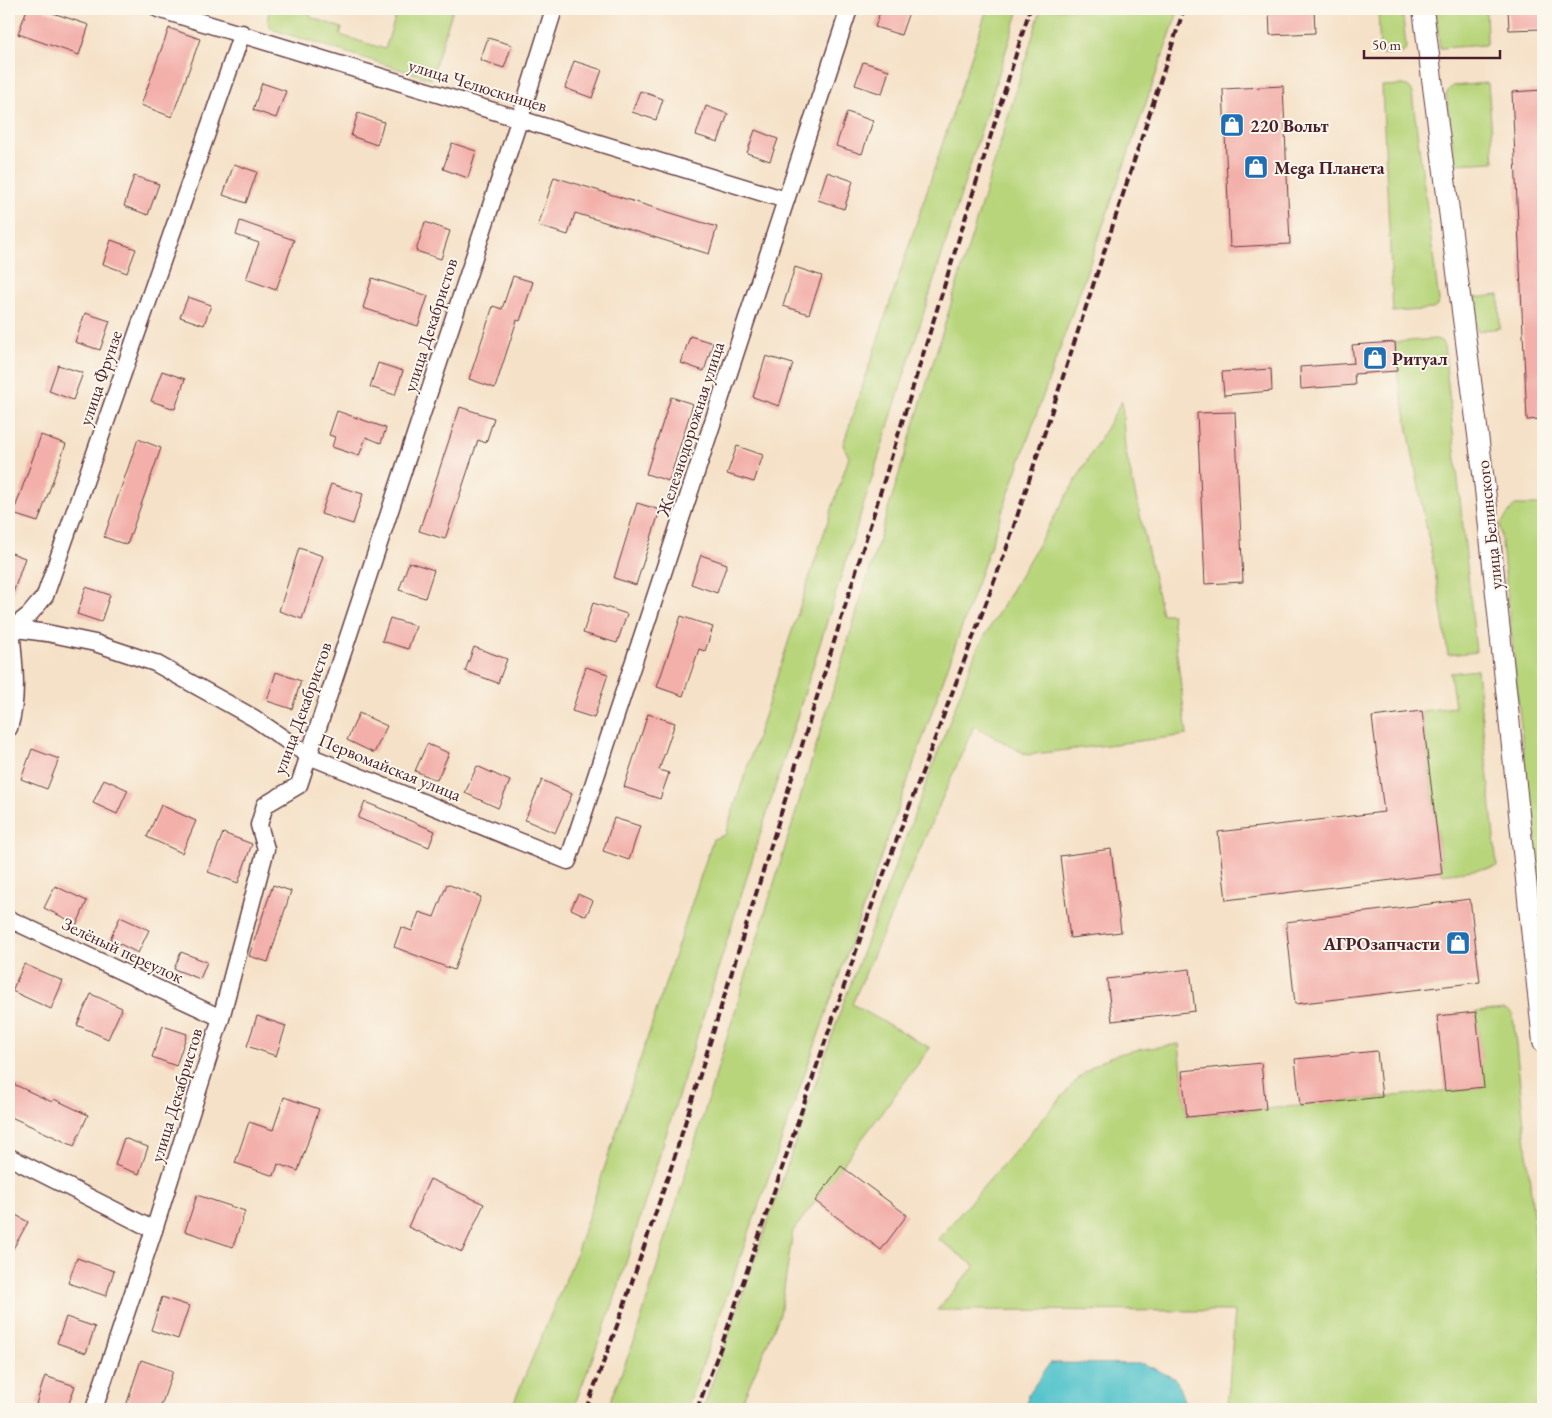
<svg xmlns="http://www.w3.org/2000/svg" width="1552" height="1418" viewBox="0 0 1552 1418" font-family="'EB Garamond',serif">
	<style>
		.green { fill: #b8d57b; stroke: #817a53 }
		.water { fill: #57c4cc; stroke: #50727c }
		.building { fill: #f3b0aa }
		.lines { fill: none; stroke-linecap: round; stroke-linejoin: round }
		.minor-casing { stroke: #643c42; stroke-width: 19 }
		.tertiary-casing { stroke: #643c42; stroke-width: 22 }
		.minor { stroke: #fff; stroke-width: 16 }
		.tertiary { stroke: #fff; stroke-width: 20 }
		.rail { stroke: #4a1f2b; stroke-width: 4; stroke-dasharray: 8 4; stroke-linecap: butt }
		.labels { text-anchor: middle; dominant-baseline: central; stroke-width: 4; stroke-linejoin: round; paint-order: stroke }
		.street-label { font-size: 18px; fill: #4a1f2b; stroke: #fbf7ec }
		.poi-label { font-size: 18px; font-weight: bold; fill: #4a1f2b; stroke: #fbf7ec; text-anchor: start }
	</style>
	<rect width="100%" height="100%" fill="#fbf7ec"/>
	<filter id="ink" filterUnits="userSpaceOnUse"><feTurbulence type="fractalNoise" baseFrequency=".02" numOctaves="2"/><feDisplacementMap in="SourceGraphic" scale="10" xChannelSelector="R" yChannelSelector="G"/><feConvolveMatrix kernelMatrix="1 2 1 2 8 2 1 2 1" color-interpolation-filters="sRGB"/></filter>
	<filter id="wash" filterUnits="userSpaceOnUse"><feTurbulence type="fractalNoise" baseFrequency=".0096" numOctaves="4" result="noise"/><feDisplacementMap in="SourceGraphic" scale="20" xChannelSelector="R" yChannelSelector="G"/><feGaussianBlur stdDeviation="1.12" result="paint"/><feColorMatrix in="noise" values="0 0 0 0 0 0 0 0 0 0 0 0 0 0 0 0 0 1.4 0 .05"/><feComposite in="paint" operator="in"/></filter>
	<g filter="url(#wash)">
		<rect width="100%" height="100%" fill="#f5e1c7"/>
		<g class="green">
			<path d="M270 9H313L310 17 342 28 340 35 385 49 396 15 380 9H415L423 11 424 9H453L431 79 274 30C266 24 267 18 270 9Z"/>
			<polygon points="987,9 1019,9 613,1304 573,1409 511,1409 575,1257 713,839 725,835 849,457 843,445"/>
			<polygon points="1041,9 1179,9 687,1409 607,1409 635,1339"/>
			<polygon points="1378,9 1402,9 1406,46 1405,51 1400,54 1380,54"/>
			<polygon points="1435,9 1471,9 1471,10 1486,9 1487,42 1485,45 1440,48"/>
			<polygon points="1488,83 1494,162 1455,164 1446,94 1452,86"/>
			<polygon points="1404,85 1409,87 1412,93 1439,301 1437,306 1433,309 1393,312 1382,86"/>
			<polygon points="1499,295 1500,328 1477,331 1473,298"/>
			<polygon points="1436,339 1441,341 1444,346 1476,652 1448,655 1439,594 1397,371 1395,342"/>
			<polygon points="1122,401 1125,448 1162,614 1172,614 1187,735 1027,755 974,726 852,1004 930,1048 793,1231 780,1314 739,1409 703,1409 842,1007 976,651"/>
			<polygon points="1515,505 1543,505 1543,939 1500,525"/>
			<polygon points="1477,670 1497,867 1442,874 1422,711 1455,707 1450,673"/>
			<path d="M1504 1009 1509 1011 1513 1015 1543 1313V1409H1227L1235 1311 937 1310 975 1266 938 1239 1073 1084C1082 1075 1092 1066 1103 1060 1126 1049 1155 1048 1179 1044L1187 1117 1483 1087 1476 1012Z"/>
		</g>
		<polygon class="water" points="1050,1363 1144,1364 1176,1379 1187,1409 1026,1409 1028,1395"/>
		<g id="blocks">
			<g class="building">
				<polygon points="27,9 41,9 89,25 79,55 18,34"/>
				<polygon points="881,9 910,9 901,35 875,27"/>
				<polygon points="1269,9 1314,9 1315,33 1270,35"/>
				<polygon points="1508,9 1541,9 1542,29 1509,30"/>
				<polygon points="169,28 200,39 172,117 141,105"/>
				<polygon points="488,38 512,45 504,68 480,60"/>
				<polygon points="574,61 602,70 592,98 565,88"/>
				<polygon points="863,62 889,70 882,94 855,85"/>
				<polygon points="262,83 286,91 276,118 253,110"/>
				<polygon points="1283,86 1290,244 1230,247 1223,89"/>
				<polygon points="1543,90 1543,419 1527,420 1512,92"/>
				<polygon points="640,91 663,99 656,120 632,112"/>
				<polygon points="706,106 728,114 718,142 696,135"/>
				<polygon points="847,112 873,121 862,154 836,146"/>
				<polygon points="358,113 384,122 377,145 351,136"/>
				<polygon points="755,130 778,139 770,161 747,153"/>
				<polygon points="452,143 476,151 468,178 443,169"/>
				<polygon points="234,164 257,172 246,203 223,195"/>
				<polygon points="827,172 853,181 844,209 818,200"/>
				<polygon points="134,176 159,184 148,215 124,206"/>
				<polygon points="554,177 717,227 709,254 575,213 568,235 538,226"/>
				<polygon points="240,221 294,240 276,290 246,279 259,243 236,235"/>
				<polygon points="425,222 450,231 441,259 416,251"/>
				<polygon points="111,240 136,249 127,273 103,264"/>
				<polygon points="795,267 822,276 809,314 783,306"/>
				<polygon points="513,276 533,282 520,321 517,320 495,388 469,379 493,306 502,309"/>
				<polygon points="372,278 428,296 418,326 363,308"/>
				<polygon points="188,297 211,305 204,325 180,317"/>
				<polygon points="85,313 110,321 100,350 75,342"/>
				<polygon points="690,336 713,343 704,371 681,363"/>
				<polygon points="1395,342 1397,371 1354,374 1355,385 1301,389 1300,367 1354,363 1352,345"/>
				<polygon points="766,356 793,364 779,406 753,397"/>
				<polygon points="378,363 403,371 395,395 370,387"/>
				<polygon points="58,365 83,373 73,400 49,391"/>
				<polygon points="1271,369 1272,391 1224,395 1222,372"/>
				<polygon points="162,371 185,379 175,409 151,401"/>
				<polygon points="671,397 693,404 669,481 646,474"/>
				<polygon points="460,407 494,418 486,443 478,440 445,539 419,531"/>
				<polygon points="337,411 386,428 381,443 366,437 359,456 332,447 335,437 329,435"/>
				<polygon points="1235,412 1243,582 1205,584 1197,413"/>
				<polygon points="41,435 66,444 38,522 13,514"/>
				<polygon points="138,439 161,448 127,545 104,537"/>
				<polygon points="737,446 763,455 754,482 727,474"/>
				<polygon points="331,484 363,494 353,524 321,514"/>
				<polygon points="637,503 660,510 636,585 614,578"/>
				<polygon points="299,548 323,556 302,619 279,611"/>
				<polygon points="9,552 25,558 11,599 9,598"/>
				<polygon points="701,555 727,564 717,593 691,584"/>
				<polygon points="409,562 434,570 425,598 399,590"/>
				<polygon points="86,587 110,595 101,622 77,614"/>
				<polygon points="593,603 627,614 617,643 583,633"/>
				<polygon points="681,616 713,627 705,651 699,649 683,696 657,687"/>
				<polygon points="390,618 416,626 408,649 382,641"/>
				<polygon points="474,647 507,659 498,683 465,671"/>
				<polygon points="586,667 608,674 594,718 572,711"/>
				<polygon points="276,672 301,681 292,709 267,701"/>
				<polygon points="1422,711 1442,874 1226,900 1218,832 1384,812 1372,717"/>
				<polygon points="359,713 387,726 374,753 347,740"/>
				<polygon points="648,714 675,723 659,770 669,773 660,799 624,787"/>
				<polygon points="427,744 449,753 437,780 415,771"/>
				<polygon points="32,749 59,759 47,789 21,779"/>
				<polygon points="477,766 510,781 498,808 465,793"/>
				<polygon points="104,779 128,790 117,814 93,803"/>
				<polygon points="542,780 572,794 555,833 525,820"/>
				<polygon points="365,802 435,831 429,847 358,818"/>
				<polygon points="161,805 196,821 182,853 147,837"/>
				<polygon points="614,818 640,826 629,860 603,851"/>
				<polygon points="223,833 252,844 238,883 208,872"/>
				<polygon points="1111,849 1121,932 1070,938 1060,856"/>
				<polygon points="447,884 481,897 454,970 394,947 401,927 412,931 419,912 434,917"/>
				<polygon points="273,885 291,891 268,962 249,956"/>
				<polygon points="55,886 87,901 77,924 44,908"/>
				<polygon points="578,894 593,901 586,916 571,909"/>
				<polygon points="1470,899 1480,982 1295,1004 1286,922"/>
				<polygon points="120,917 149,930 138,953 110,939"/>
				<polygon points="181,952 207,962 200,979 174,969"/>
				<polygon points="24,964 63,981 51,1009 12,991"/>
				<polygon points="1190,969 1195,1011 1112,1021 1107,979"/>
				<polygon points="91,994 122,1008 108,1039 77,1025"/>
				<polygon points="1476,1012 1484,1087 1445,1091 1437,1016"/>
				<polygon points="257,1016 286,1026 276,1056 247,1046"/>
				<polygon points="163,1026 187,1034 176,1066 152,1057"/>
				<polygon points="1377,1051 1382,1097 1300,1106 1295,1059"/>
				<polygon points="1261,1063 1266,1109 1187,1117 1182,1071"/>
				<polygon points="9,1082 52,1102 54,1099 88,1115 74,1146 9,1116"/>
				<polygon points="284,1097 319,1109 298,1171 278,1164 274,1176 235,1163 249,1122 273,1130"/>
				<polygon points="124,1138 148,1147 139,1174 115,1165"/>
				<polygon points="841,1166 907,1215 881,1250 815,1201"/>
				<polygon points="430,1179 484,1204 462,1252 408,1227"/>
				<polygon points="197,1195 245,1211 233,1247 185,1231"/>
				<polygon points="9,1211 28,1222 9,1256"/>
				<polygon points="77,1258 114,1271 106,1296 68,1283"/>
				<polygon points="162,1297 189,1306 178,1339 151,1330"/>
				<polygon points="66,1317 95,1327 86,1353 57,1343"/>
				<polygon points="141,1360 173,1371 160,1409 125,1409"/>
				<polygon points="45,1376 75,1386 67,1409 52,1409 36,1404"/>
			</g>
		</g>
	</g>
	<g filter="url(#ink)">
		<use href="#blocks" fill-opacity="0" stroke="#643c42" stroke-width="1"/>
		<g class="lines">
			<defs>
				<g id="minor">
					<polyline points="158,9 786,200"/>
					<polyline points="9,628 47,633 95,643 155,663 254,718 309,756 568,861 849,9"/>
					<path d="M9 728C19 697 14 662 11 629L29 615 45 596 242 33"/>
					<polyline points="9,919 221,1018"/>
					<polyline points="9,1157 154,1230"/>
					<polyline points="94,1409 154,1230 221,1018 266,849 259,825 265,805 299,785 520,118 554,9"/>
				</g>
				<polyline id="tertiary" points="1423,9 1485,489 1543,1042"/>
			</defs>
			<use href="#minor" class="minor-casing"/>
			<use href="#tertiary" class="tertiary-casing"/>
			<use href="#minor" class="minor"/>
			<use href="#tertiary" class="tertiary"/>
			<g class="rail">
				<polyline points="586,1409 618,1323 673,1162 1030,9"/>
				<polyline points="697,1409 722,1344 868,916 1006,550 1184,9"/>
			</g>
		</g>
	</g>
	<defs>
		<symbol id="shop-square" viewBox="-11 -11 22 22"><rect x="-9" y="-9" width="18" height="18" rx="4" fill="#1f6fb2" stroke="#fbf7ec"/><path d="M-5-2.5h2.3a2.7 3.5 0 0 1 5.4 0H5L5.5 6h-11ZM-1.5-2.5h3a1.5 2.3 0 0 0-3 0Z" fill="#fff"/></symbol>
	</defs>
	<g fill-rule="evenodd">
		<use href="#shop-square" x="1218" y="111" width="28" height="28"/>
		<use href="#shop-square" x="1242" y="153" width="28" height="28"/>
		<use href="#shop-square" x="1361" y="344" width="28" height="28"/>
		<use href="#shop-square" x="1444" y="929" width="28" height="28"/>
	</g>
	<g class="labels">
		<g class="street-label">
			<text transform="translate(478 85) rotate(17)">улица Челюскинцев</text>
			<text transform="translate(430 325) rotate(-72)">улица Декабристов</text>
			<text transform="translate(100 378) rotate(-71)">улица Фрунзе</text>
			<text transform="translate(690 429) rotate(-72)">Железнодорожная улица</text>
			<text transform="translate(1489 525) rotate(-96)">улица Белинского</text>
			<text transform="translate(302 708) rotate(-70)">улица Декабристов</text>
			<text transform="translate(390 767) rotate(22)">Первомайская улица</text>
			<text transform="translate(123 950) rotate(25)">Зелёный переулок</text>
			<text transform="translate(176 1095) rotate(-73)">улица Декабристов</text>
		</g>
		<g class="poi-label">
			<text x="1250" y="125">220 Вольт</text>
			<text x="1274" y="167">Mega Планета</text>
			<text x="1392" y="358">Ритуал</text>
			<text x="1440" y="943" text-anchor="end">АГРОзапчасти</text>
		</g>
	</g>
	<rect width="1552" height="1418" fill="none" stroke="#fbf7ec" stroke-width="30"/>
	<path d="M1364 50v8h136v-8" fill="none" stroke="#4a1f2b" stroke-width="2.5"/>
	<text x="1372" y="50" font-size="15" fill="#4a1f2b" stroke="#fbf7ec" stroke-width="4" paint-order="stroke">50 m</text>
</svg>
